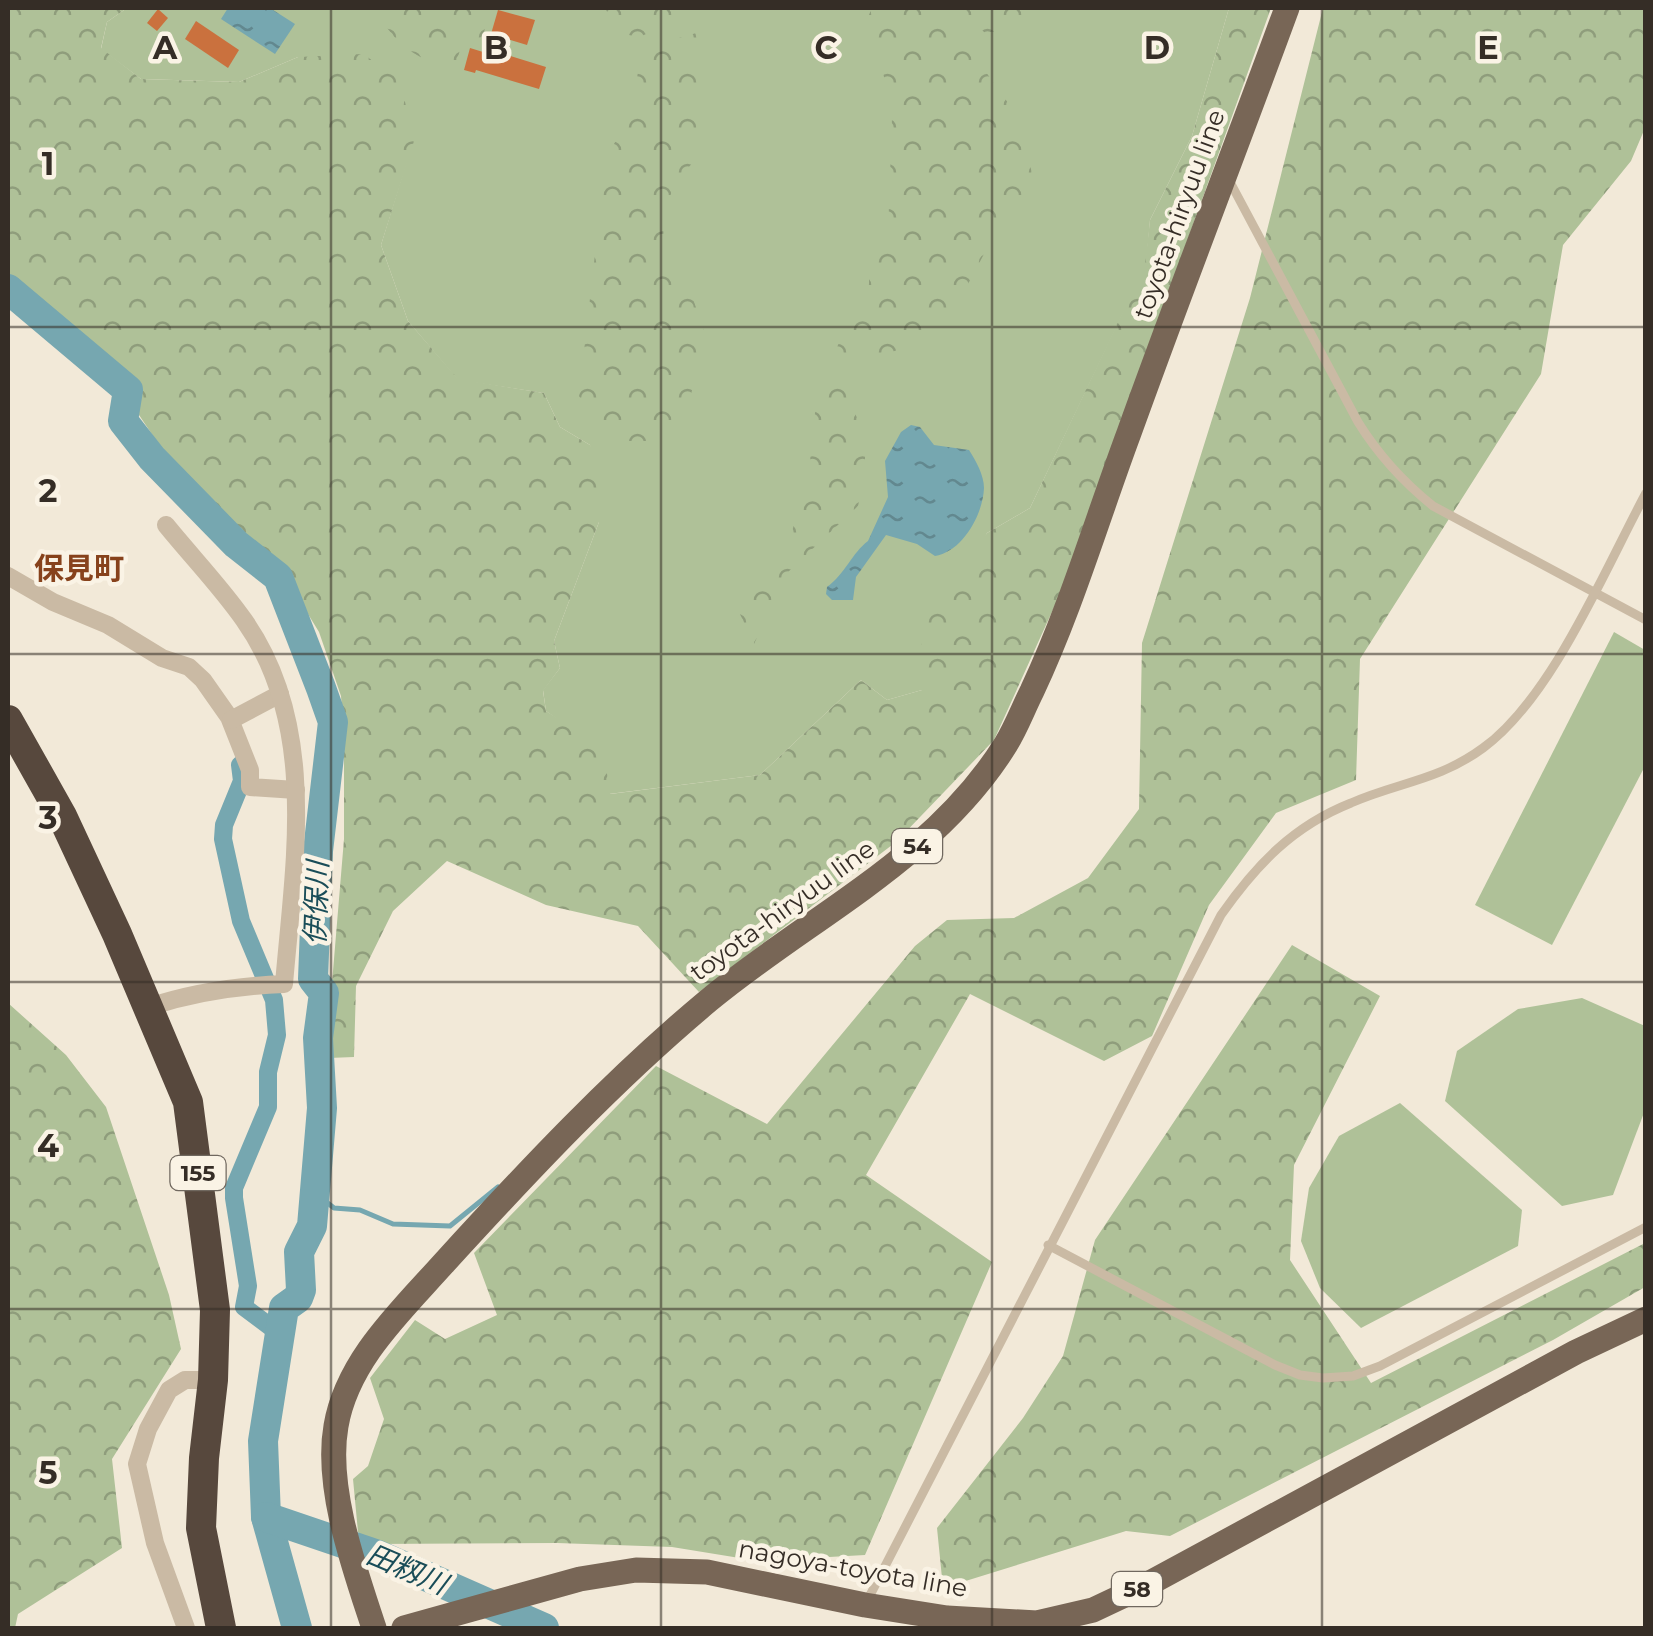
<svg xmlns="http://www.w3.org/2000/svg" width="1653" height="1636" viewBox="0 0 1653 1636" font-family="Montserrat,'Noto Sans JP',sans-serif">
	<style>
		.green { fill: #afc198 }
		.forest { fill: url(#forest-crowns) }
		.water { fill: url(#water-ripples) }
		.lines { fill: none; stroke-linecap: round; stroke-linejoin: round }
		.stream { stroke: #76a7b0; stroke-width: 5 }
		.canal { stroke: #76a7b0; stroke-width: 18 }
		.river { stroke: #76a7b0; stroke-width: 30 }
		.building { fill: #ca713e }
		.lane { stroke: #cabaa4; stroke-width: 9 }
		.street { stroke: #cabaa4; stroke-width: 18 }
		.primary { stroke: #786656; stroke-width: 25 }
		.highway { stroke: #57483d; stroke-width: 30 }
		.grid { fill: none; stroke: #352d26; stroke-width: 2.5; stroke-opacity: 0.55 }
		.labels { text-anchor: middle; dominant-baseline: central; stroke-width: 9; stroke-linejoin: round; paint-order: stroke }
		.shield { fill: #faf3e5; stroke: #70685f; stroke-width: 2.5 }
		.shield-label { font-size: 22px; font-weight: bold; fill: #352d26 }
		.street-label { font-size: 25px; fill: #352d26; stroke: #faf3e5 }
		.water-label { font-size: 28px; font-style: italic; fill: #1a4d58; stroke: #faf3e5 }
		.quarter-label { font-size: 30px; font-weight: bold; fill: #87421c; stroke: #faf3e5 }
		.grid-label { font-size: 32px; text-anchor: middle; font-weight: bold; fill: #352d26; stroke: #faf3e5; stroke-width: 9; stroke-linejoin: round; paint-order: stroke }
	</style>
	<defs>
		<pattern id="forest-crowns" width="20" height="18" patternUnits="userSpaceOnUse" patternTransform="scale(2.5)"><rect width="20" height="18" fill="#afc198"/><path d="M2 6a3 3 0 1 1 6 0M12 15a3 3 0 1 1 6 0" fill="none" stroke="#8f9d7c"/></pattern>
		<pattern id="water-ripples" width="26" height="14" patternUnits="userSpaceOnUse" patternTransform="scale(2.5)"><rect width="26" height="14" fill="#76a7b0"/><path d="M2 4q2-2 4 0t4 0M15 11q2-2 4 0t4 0" fill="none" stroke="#62888f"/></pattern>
	</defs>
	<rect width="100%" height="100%" fill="#f2e9d8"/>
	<g class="green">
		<polygon points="127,8 1229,8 1192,136 1150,220 1146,265 1030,508 987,533 922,690 887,700 861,680 760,775 609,794 560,721 546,711 543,690 560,668 554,641 599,522 590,445 560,427 544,393 458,380 408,321 381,245 413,141 298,57 239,82 141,79 101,49 107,22"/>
		<polygon points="1614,632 1645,650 1645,766 1552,945 1475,905"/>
		<polygon points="1582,998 1645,1026 1645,1110 1613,1195 1562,1206 1445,1101 1457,1051 1518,1009"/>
		<polygon points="1400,1103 1522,1210 1518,1246 1361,1328 1320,1288 1301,1241 1309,1188 1339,1136"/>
	</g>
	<g class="forest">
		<polygon points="8,8 127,8 107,22 101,48 141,79 239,82 298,57 363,54 400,80 414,141 381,245 408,321 458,379 544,393 560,427 590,445 608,481 599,522 554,641 560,668 543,691 546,711 603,747 610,794 760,775 861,680 887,700 922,690 921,629 987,533 1030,508 1145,265 1150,220 1192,136 1229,8 1271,8 1060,594 994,740 896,842 699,992 638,926 546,905 447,861 393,911 356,986 354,1057 329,1058 331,995 344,839 344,736 341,696 319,632 273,557 186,485 133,406 8,284"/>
		<path d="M398 8H493L482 37 462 44 453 72C419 58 393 46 378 11Z"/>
		<polygon points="605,8 709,8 639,37 619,33"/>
		<polygon points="872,8 940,8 1016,114 1035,184 992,239 952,314 915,346 878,355 849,372 852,406 865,437 865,474 858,506 787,573 754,644 739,612 786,553 809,471 815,413 836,349 869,284 869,245 888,235 892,118 883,72 864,26"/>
		<polygon points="960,8 1040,8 1026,26 985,33"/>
		<polygon points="1323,8 1645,8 1645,128 1631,161 1563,245 1541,374 1360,659 1356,780 1276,813 1209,905 1152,1036 1104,1061 970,994 866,1175 992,1262 865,1555 758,1561 672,1547 557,1543 370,1544 358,1532 353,1479 368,1466 384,1419 370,1378 415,1320 445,1339 497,1315 474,1253 656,1066 767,1124 915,946 947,920 1014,918 1088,878 1139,809 1142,643 1250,298"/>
		<path d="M707 30 699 67 695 160C664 194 666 206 662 250L687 282 705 333 690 399 653 441H606L579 396 606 156 629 121 641 56 654 45Z"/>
		<polygon points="1292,945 1380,996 1294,1165 1290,1260 1371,1383 1645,1243 1645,1287 1553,1340 1170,1536 1126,1531 943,1588 937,1528 1023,1418 1063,1356 1095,1240"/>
		<polygon points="8,1003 66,1055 106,1107 169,1295 181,1349 112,1459 122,1548 18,1614 15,1628 8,1628"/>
	</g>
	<g class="water">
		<polygon points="228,8 270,8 295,24 275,54 221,19"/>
		<path d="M911 425 920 427 934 445 969 450C976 461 984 475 984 488 983 515 962 552 935 556L917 544 886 535 856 577 853 600H832L826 594 827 587C845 574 852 553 868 541L888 497 885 461 901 432Z"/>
	</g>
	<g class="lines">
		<polyline class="stream" points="315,1193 334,1208 360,1210 393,1224 450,1226 498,1187"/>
		<polyline class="canal" points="240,765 242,781 224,825 223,839 241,921 274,1000 277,1035 268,1072 268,1107 234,1188 234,1198 248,1286 244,1307 280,1334"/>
		<g class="river">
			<polyline points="8,289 128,390 123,421 152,458 236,544 278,577 321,688 333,722 318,851 313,979 324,993 318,1038 322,1108 312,1226 299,1252 301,1290 298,1298 284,1308 263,1441 266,1517 297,1628"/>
			<polyline points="266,1517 378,1555 544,1628"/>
		</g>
	</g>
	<g class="building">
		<polygon points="158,9 168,18 157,31 147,23"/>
		<polygon points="498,10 535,20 527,45 491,34"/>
		<polygon points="196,21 239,50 228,68 185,39"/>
		<polygon points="470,48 483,52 484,48 546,67 539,89 476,70 475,73 464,70"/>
	</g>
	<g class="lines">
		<g class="lane">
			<path d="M1230 182 1358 422C1379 456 1402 481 1433 506L1646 620"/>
			<polyline points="1048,1245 1275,1365 1300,1375 1323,1378 1353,1376 1380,1366 1646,1227"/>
			<path d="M866 1603 1221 915C1256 865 1293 826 1351 803 1399 782 1438 781 1483 748 1552 698 1605 569 1646 493"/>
		</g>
		<g class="street">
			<polyline points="8,576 53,602 108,625 162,658 189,667 203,680 229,717 250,770 250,787 296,790"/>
			<polyline points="231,720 280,694"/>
			<path d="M149 1007C194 992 236 986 284 984 294 863 319 726 244 620 221 587 192 557 166 525"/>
			<polyline points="186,1628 155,1543 137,1464 148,1429 169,1390 185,1380 213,1380"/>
		</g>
		<g class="primary">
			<path d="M374 1628C355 1570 325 1488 336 1426 347 1361 400 1312 443 1264 527 1172 613 1080 709 1000 809 917 935 859 1006 744 1016 728 1023 709 1032 691 1071 608 1097 519 1129 433 1180 291 1235 150 1287 8"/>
			<polyline points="404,1628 580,1579 636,1570 707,1572 865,1605 947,1618 1037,1623 1093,1610 1148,1584 1576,1352 1646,1319"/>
		</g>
		<polyline class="highway" points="8,720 62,816 117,934 188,1102 215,1310 213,1380 204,1458 201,1528 221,1628"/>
	</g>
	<path class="grid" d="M331 8V1628M661 8V1628M992 8V1628M1322 8V1628M8 327H1646M8 654H1646M8 982H1646M8 1309H1646"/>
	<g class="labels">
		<g class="shield">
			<rect x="892" y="829" width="50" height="34" rx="8"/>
			<rect x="170.5" y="1156" width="55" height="34" rx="8"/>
			<rect x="1112" y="1572" width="50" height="34" rx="8"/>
		</g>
		<g class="shield-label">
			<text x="917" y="846">54</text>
			<text x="198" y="1173">155</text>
			<text x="1137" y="1589">58</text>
		</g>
		<g class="street-label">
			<text transform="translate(1179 214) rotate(-70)">toyota-hiryuu line</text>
			<text transform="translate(782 910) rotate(-36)">toyota-hiryuu line</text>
			<text transform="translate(853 1568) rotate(10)">nagoya-toyota line</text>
		</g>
		<g class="water-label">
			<text transform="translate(316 903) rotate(-88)">伊保川</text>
			<text transform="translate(407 1569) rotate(23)">田籾川</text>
		</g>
		<g class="quarter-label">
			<text x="79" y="568">保見町</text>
		</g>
	</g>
	<g class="grid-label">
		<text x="165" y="59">A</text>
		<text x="496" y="59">B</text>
		<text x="826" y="59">C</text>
		<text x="1157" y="59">D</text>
		<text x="1488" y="59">E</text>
		<text x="48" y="175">1</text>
		<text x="48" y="502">2</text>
		<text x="48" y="829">3</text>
		<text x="48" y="1157">4</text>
		<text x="48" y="1484">5</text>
	</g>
	<rect width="1653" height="1636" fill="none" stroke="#352d26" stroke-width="20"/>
</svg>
